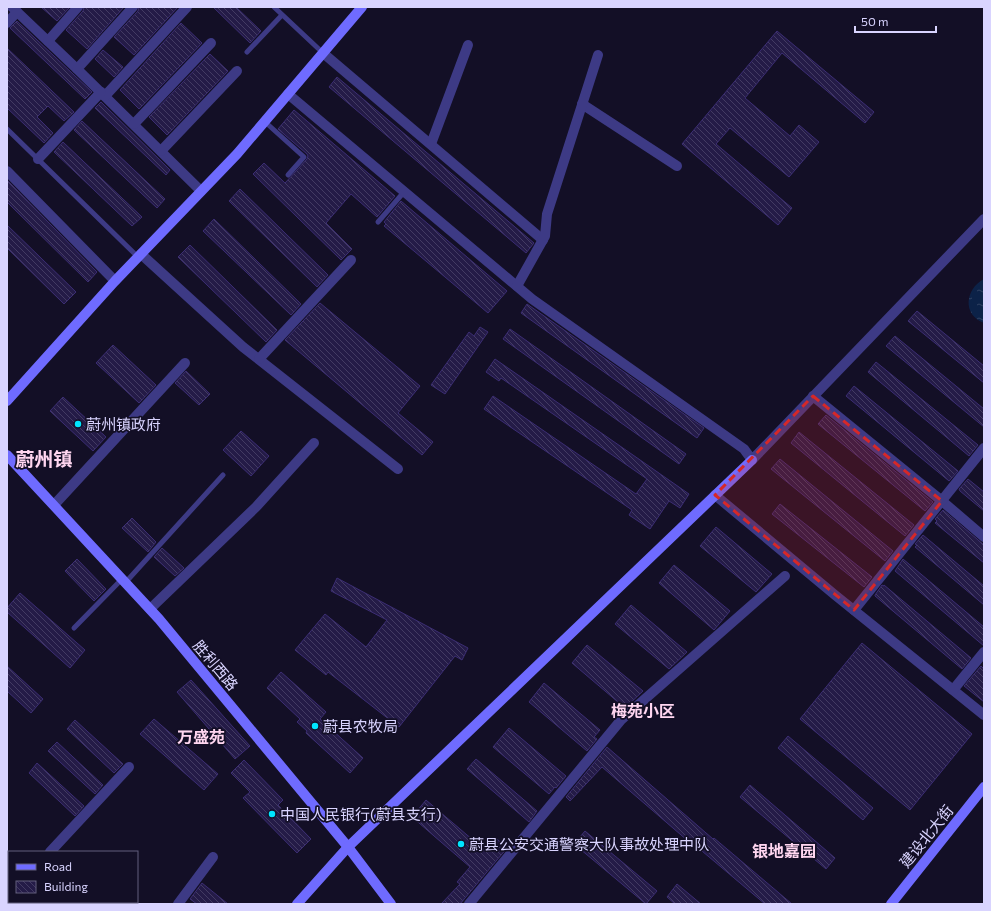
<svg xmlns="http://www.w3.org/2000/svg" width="991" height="911" viewBox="0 0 991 911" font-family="Commissioner,'Noto Sans SC',sans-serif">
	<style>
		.water { fill: url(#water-ripples) }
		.building { fill: url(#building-back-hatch); stroke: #3b2d73 }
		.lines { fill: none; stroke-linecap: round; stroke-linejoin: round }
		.lane { stroke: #3d3a85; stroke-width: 5 }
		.street { stroke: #3d3a85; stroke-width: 10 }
		.secondary { stroke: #6f6bff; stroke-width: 10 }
		.marked { fill: #d62828; fill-opacity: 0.2; stroke: #d62828; stroke-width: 3; stroke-dasharray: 8 5; stroke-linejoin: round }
		.poi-dot { fill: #00e5ff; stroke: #130f26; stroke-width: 1.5 }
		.labels { text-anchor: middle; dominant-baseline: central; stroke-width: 3.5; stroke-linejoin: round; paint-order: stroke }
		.poi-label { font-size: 15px; fill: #d9d4ff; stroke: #130f26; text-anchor: start }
		.street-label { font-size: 15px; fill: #d9d4ff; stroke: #130f26 }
		.neighbourhood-label { font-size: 16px; font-weight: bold; fill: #ffd6f0; stroke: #130f26 }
		.district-label { font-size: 19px; font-weight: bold; fill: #ffd6f0; stroke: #130f26 }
	</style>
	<defs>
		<pattern id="water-ripples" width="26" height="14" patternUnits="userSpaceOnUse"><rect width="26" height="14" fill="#0c2248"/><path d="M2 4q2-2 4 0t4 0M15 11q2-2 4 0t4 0" fill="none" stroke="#2f4163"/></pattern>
		<pattern id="building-back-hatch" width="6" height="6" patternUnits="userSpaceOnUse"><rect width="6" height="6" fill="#241b47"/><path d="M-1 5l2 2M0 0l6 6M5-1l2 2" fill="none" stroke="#433b63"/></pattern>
	</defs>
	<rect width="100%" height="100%" fill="#130f26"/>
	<path class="water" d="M984 279V323C962 315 965 289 984 279Z"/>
	<g class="building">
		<polygon points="41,7 68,7 69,8 57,21"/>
		<polygon points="84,7 124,7 87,49 66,30 83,11"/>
		<polygon points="139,7 178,7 134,55 114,37 138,11"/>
		<polygon points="213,7 236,7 261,31 250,43"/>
		<polygon points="17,21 92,92 85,99 10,28"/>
		<polygon points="181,23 202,43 139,109 120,90"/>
		<polygon points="777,31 874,112 865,123 782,53 745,98 790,136 799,125 819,142 789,177 730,128 716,144 792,208 778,225 682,144"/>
		<polygon points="7,48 74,112 64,121 48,106 37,117 53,133 44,143 7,108"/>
		<polygon points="103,50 123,67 114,77 95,59"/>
		<polygon points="210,54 228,71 167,135 149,117"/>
		<polygon points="337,77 534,243 526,253 329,87"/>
		<polygon points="101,102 170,170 166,175 95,108"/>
		<polygon points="294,110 395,196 377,217 351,194 326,223 352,249 341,260 253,174 264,163 285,183 307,159 308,156 307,154 278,129"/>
		<polygon points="82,121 165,199 157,208 74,130"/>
		<polygon points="63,142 142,217 132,226 54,152"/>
		<polygon points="7,180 97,272 88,282 7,202"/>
		<polygon points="240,189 328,275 317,287 229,201"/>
		<polygon points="401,201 507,291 488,313 384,226 386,224 384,222"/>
		<polygon points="214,219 301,304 291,315 203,231"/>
		<polygon points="7,225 76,292 64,304 7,248"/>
		<polygon points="190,245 277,330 266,342 178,257"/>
		<polygon points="320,303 420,386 398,413 433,442 422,455 285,340"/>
		<polygon points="527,304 704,428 697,438 521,313"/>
		<polygon points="917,311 984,366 984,383 908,321"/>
		<polygon points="480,327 488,332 445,394 431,385 469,332 474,336"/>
		<polygon points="510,329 686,454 679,464 503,339"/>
		<polygon points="895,336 984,409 984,427 886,346"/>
		<polygon points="113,345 156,385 139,403 96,363"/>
		<polygon points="495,359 689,494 680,508 669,501 650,529 629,515 632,510 484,409 493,396 636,494 647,479 501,378 499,381 486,372"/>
		<polygon points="876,362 978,445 969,456 868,372"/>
		<polygon points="186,371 210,394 199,405 175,383"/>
		<polygon points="854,386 958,471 949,481 846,396"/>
		<polygon points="63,397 106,437 93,451 50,411"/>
		<polygon points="826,415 933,502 925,511 818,424"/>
		<polygon points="241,431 269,456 251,476 223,450"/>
		<polygon points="799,432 914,525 905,536 791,443"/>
		<polygon points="780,459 893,551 885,561 771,469"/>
		<polygon points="968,479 984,492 984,511 960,491 959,489"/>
		<polygon points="780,504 872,577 864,587 772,514"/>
		<polygon points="943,510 984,545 984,563 935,523 937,521 935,519"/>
		<polygon points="132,518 156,542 148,552 122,528"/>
		<polygon points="716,527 772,574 756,592 700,546"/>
		<polygon points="923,535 984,586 984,605 915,547 917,545 915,544"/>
		<polygon points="162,548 184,568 175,576 154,557"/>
		<polygon points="77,559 106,589 94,601 65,571"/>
		<polygon points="903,559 984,627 984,646 895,571"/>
		<polygon points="674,565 730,611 714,630 659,583"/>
		<polygon points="337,578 468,648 462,660 455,656 399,727 328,672 326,675 295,650 325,614 366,647 387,620 331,591"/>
		<polygon points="882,585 884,586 884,585 971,658 962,669 875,596 875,595"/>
		<polygon points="20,593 85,650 70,668 7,612 7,608"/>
		<polygon points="631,605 687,652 669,669 615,624"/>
		<polygon points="862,643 972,734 910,810 800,719"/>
		<polygon points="587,645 643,691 625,708 572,663"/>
		<polygon points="7,666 43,699 31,713 7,691"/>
		<polygon points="981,666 984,669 984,702 964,686"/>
		<polygon points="281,672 326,712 320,719 363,758 350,773 306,733 307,731 297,722 300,719 267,688"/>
		<polygon points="191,680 250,746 235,759 177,692"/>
		<polygon points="544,683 600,730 594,737 597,739 587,751 529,702"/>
		<polygon points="154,719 218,774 204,790 140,734"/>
		<polygon points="75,720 123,764 114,773 67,729"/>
		<polygon points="509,728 566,776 556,788 555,787 549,794 493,747"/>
		<polygon points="788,736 873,808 863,820 778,748"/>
		<polygon points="57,742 103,785 95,794 48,751"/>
		<polygon points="607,747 713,839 714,838 792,904 765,904 696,846 695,847 602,767 570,801 566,797"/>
		<polygon points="476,759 537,811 529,822 467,769"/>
		<polygon points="244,760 283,800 278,805 311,839 297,853 243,798 250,792 231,773"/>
		<polygon points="37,763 84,806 75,816 29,773"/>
		<polygon points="750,785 835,858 826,869 740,797"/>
		<polygon points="426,800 487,852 497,839 507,848 460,904 441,904 460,884 457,882 470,867 412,817"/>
		<polygon points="585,831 657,891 646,904 574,844"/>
		<polygon points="202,883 228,904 197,904 190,899"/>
		<polygon points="677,884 701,904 675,904 667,897"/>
	</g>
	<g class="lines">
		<g class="lane">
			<polyline points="274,7 323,53"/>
			<polyline points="247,52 282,15"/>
			<polyline points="264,121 304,157 288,175"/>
			<polyline points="7,129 138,257"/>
			<polyline points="378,222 404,192"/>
			<polyline points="125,583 223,475"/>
			<polyline points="74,628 122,579"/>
		</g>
		<g class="street">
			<polyline points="12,7 77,69"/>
			<polyline points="133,7 77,69 201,191"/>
			<polyline points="7,23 17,12"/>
			<polyline points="48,41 78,7"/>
			<polyline points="323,53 543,240"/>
			<polyline points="288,94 532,299 744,449 752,460 984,219"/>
			<polyline points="105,96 187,7"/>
			<polyline points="582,104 677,166"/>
			<polyline points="134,124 211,43"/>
			<polyline points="431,144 468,45"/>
			<polyline points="161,151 237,71"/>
			<polyline points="38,159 101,92"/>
			<polyline points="7,171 115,281"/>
			<polyline points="141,254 243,347 398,469"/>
			<polyline points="517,286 545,236 547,214 598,55"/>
			<polyline points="259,359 351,260"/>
			<polyline points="813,396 942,501 984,537"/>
			<polyline points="715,495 835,595 984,715"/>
			<polyline points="54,505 185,363"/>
			<polyline points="150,609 256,507 314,443"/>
			<polyline points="854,610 984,448"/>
			<polyline points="953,690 984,652"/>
			<polyline points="50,852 129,767"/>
			<polyline points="7,868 9,870"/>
			<polyline points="41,902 43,904"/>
			<polyline points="178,904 213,857"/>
			<polyline points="469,904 621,720 785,576"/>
		</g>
		<g class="secondary">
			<polyline points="7,401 115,281 237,154 362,7"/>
			<polyline points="7,455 159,619 348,847 391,904"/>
			<polyline points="297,904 348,847 752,460"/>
			<polyline points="891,904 984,787"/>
		</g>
	</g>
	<path class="marked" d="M813 396 942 501 854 610 715 495Z"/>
	<g class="poi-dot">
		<circle cx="78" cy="424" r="4"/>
		<circle cx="315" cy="726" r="4"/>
		<circle cx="272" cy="814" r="4"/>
		<circle cx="461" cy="844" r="4"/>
	</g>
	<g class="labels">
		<g class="poi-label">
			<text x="86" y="424">蔚州镇政府</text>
			<text x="323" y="726">蔚县农牧局</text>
			<text x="280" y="814">中国人民银行(蔚县支行)</text>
			<text x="469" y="844">蔚县公安交通警察大队事故处理中队</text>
		</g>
		<g class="street-label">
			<text transform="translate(216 665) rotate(50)">胜利西路</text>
			<text transform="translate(926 836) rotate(-51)">建设北大街</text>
		</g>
		<g class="neighbourhood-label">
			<text x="643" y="710">梅苑小区</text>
			<text x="201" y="736">万盛苑</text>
			<text x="784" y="850">银地嘉园</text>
		</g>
		<g class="district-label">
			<text x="44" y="458">蔚州镇</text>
		</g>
	</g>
	<rect width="991" height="911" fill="none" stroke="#d9d4ff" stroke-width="16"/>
	<rect x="8" y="851" width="130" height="52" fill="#130f26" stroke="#625e7d"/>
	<rect x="16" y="864" width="20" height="6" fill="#6f6bff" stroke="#625e7d"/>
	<text x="44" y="871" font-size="12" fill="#d9d4ff">Road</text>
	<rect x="16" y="881" width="20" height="12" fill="url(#building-back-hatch)" stroke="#625e7d"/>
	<text x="44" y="891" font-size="12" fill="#d9d4ff">Building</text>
	<path d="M855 26v6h81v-6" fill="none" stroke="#d9d4ff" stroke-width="2"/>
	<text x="861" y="26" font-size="12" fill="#d9d4ff" stroke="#130f26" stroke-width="3" paint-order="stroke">50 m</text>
</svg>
